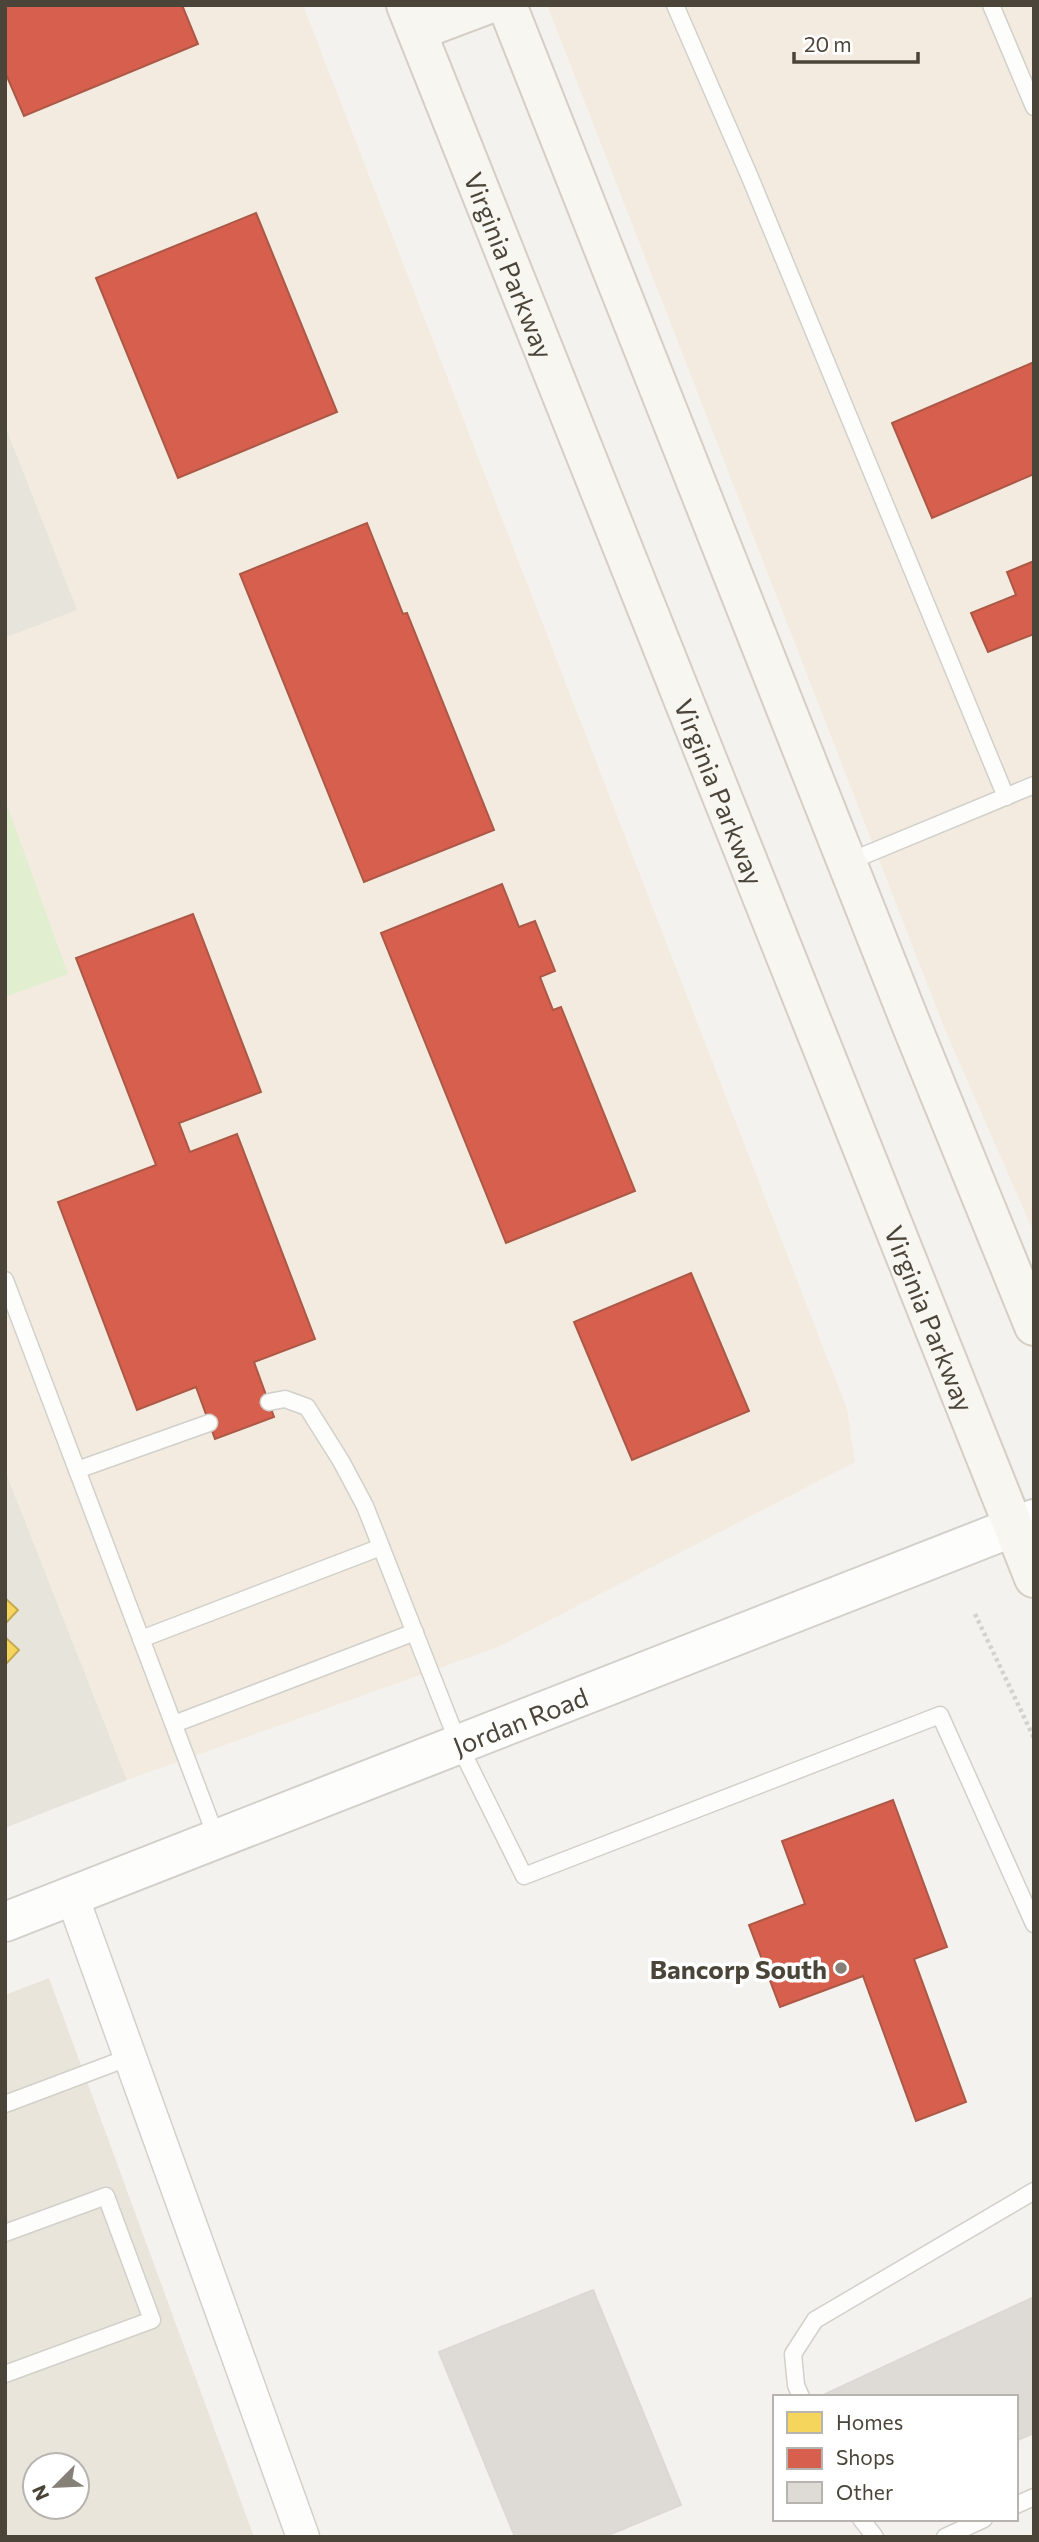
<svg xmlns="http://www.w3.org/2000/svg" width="1039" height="2542" viewBox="0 0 1039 2542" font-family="Commissioner,sans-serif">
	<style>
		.residential { fill: #e7e4dc }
		.commercial { fill: #f3ebdf }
		.education { fill: #eae5da; fill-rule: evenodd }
		.green { fill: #e1eecf }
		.homes { fill: #f6d55c; stroke: #c3aa52; stroke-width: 2 }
		.shops { fill: #d6604d; stroke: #ac5847; stroke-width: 2 }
		.building { fill: #dedbd6; stroke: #dcd9d4; stroke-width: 2 }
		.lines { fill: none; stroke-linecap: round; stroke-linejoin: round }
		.service-casing { stroke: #d2d0cb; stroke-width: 19 }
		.minor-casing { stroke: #d2d0cb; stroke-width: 35 }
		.tertiary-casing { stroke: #d2d0cb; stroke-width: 42 }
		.secondary-casing { stroke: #d3cfc5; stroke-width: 42 }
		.path { stroke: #d3d2cc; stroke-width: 4.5; stroke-dasharray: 3.5 3.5; stroke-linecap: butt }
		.service { stroke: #fdfdfc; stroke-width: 16 }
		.minor { stroke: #fdfdfc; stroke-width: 32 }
		.tertiary { stroke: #fdfdfc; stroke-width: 38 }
		.secondary { stroke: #f7f6f1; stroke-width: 38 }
		.poi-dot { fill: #868178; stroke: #fff; stroke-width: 2.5 }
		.labels { text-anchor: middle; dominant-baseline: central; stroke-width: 7; stroke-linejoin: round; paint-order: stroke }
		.street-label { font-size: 26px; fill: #4b4439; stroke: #fff }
		.poi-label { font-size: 26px; font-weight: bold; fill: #4b4439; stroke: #fff; text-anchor: end }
	</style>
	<rect width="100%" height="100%" fill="#f4f2ee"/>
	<g class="residential">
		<polygon points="5,425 78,610 5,638"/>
		<polygon points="5,1470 127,1780 5,1828"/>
	</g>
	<g class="commercial">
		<polygon points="5,5 303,5 847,1409 855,1462 498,1647 127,1780 5,1470 5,638 77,610 5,425"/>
		<polygon points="547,5 1034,5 1034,1233 945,1030"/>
	</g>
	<path class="education" d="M49 1978 254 2537H5V1995ZM35 2465H77V2507H35Z"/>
	<polygon class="green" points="6,802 68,974 5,997 5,803"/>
	<g class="homes">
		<polygon points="5,1598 18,1610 5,1624"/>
		<polygon points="5,1637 19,1650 5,1665"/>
	</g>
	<g class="shops">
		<polygon points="5,5 182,5 198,44 24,116 5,72"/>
		<polygon points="256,213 337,412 178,478 96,278"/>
		<polygon points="1034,362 1034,474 932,518 892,423"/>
		<polygon points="367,523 403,614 407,613 494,830 364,882 240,574"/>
		<polygon points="1034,561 1034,634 988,652 971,613 1016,595 1007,572"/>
		<polygon points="502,884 519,927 535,921 555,971 540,977 553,1010 561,1007 635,1191 506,1243 381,933"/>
		<polygon points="193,914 261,1092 179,1123 190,1152 237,1134 315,1339 254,1362 274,1417 215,1439 196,1387 137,1410 58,1202 156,1165 76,958"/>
		<polygon points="691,1273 749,1411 632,1460 574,1322"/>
		<polygon points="893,1800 947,1947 914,1959 966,2102 916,2121 863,1976 780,2007 749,1925 805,1904 782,1841"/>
	</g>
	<g class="building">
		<polygon points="593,2290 681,2505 604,2537 515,2537 439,2352"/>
		<polygon points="1034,2297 1034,2433 1016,2441 1016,2397 819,2397"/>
	</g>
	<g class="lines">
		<defs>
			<g id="service">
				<polyline points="675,5 749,175 1006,797"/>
				<polyline points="991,5 1034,107"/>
				<polyline points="848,862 1034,785"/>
				<polyline points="5,1280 217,1839"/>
				<polyline points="269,1402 285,1399 307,1407 341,1461 365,1506 459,1745 524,1876 940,1715 1034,1924"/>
				<polyline points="77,1470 209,1423"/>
				<polyline points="141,1639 381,1547"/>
				<polyline points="174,1724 415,1632"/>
				<polyline points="5,2104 130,2057"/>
				<polyline points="5,2233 106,2196 152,2320 5,2374"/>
				<polyline points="801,2397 796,2385 793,2354 815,2320 1034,2191"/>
				<polyline points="1016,2505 1034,2497"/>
				<polyline points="861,2519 875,2537"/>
				<polyline points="945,2537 984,2519"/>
			</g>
			<polyline id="minor" points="72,1896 303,2537"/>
			<g id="tertiary">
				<path id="s1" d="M5 1922 1034 1519"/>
			</g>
			<g id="secondary">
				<path id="s2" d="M406 5 1034 1578"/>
				<polyline points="507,5 909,1019 1034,1326"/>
				<polyline points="417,31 486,5"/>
			</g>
		</defs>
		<use href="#service" class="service-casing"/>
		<use href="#minor" class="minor-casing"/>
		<use href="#tertiary" class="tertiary-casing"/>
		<use href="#secondary" class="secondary-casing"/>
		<polyline class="path" points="975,1614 1034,1738"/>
		<use href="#service" class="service"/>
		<use href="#minor" class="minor"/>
		<use href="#tertiary" class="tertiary"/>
		<use href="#secondary" class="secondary"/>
	</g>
	<circle class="poi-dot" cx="841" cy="1968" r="7"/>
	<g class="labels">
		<g class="street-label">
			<text stroke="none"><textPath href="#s2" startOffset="280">Virginia Parkway</textPath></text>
			<text stroke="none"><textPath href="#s2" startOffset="847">Virginia Parkway</textPath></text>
			<text stroke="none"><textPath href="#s2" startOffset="1414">Virginia Parkway</textPath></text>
			<text stroke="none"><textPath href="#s1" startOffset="553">Jordan Road</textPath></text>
		</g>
		<g class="poi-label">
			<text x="827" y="1968">Bancorp South</text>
		</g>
	</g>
	<rect width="1039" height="2542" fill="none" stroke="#4b4439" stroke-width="14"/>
	<rect x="773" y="2395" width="245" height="126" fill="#ffffff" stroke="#b7b4b0" stroke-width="2"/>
	<rect x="787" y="2412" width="35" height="21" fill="#f6d55c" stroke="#b7b4b0" stroke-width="2"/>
	<text x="836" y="2430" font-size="21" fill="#4b4439">Homes</text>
	<rect x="787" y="2448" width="35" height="21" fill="#d6604d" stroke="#b7b4b0" stroke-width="2"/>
	<text x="836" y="2465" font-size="21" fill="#4b4439">Shops</text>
	<rect x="787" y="2482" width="35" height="21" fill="#dedbd6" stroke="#b7b4b0" stroke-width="2"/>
	<text x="836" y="2500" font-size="21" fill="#4b4439">Other</text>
	<g transform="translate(56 2486) rotate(246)"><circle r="33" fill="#ffffff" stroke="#b7b4b0" stroke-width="2"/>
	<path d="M0-5L12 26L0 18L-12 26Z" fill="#868178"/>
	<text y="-10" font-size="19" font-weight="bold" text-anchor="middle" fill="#4b4439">N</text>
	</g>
	<path d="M794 52v10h124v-10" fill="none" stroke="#4b4439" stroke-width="3.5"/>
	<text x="804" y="52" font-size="21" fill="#4b4439" stroke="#ffffff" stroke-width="5" paint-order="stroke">20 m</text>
</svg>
